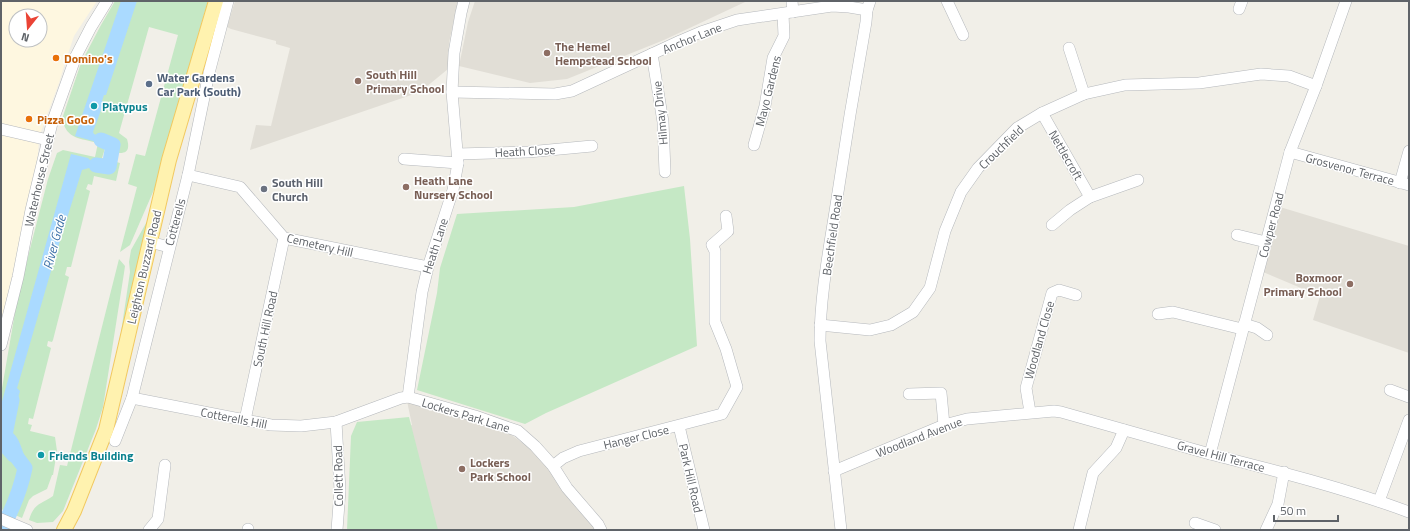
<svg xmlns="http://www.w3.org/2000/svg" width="1410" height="531" viewBox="0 0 1410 531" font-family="'Titillium Web',sans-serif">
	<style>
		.commercial { fill: #fef7e0; fill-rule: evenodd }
		.education { fill: #e1ded6 }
		.green { fill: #c5e8c5 }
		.water { fill: #aadaff }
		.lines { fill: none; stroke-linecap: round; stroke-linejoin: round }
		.river { stroke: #aadaff; stroke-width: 15 }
		.minor-casing { stroke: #b5b8bc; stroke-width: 12 }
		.major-casing { stroke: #f2c960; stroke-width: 16 }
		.minor { stroke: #fff; stroke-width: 11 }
		.major { stroke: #fff2af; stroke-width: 14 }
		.education-dot { fill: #8d6e63; stroke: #fff; stroke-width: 1.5 }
		.food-dot { fill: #e8710a; stroke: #fff; stroke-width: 1.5 }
		.service-dot { fill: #5c6f8a; stroke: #fff; stroke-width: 1.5 }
		.culture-dot { fill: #0f9aa8; stroke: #fff; stroke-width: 1.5 }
		.worship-dot { fill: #6b7280; stroke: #fff; stroke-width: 1.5 }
		.labels { text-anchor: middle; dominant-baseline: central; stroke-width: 3; stroke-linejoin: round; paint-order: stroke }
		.street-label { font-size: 12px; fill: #5f6368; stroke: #fff }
		.education-label { font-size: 12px; font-weight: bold; fill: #785e54; stroke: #fff; text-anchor: start }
		.food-label { font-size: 12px; font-weight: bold; fill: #c56008; stroke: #fff; text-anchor: start }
		.service-label { font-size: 12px; font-weight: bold; fill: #4e5e75; stroke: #fff; text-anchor: start }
		.culture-label { font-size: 12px; font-weight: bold; fill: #0d838f; stroke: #fff; text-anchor: start }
		.worship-label { font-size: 12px; font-weight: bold; fill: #5b616d; stroke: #fff; text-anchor: start }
		.water-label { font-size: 13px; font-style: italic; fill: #4174aa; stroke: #fff }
	</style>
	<rect width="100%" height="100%" fill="#f1efe8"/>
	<path class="commercial" d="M1 1H97L74 36 64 66 59 83 39 137 38 154 31 194 1 324ZM16 16H40V40H16Z"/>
	<g class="education">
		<polygon points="235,1 458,1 449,43 448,69 420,92 250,150 256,125 271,126 290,48 276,44 276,41 231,29 227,27"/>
		<polygon points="475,1 745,1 745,2 664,40 567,79 530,83 459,66 468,22"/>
		<polygon points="1280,207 1409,246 1409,353 1313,320 1320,296 1263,272"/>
		<polygon points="407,401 415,401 506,431 541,456 587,518 595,530 362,530 401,428 412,425"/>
	</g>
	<g class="green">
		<path d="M115 1H208L163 156 156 185 130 245 120 252 137 187 128 184 136 154 145 156 178 35 149 27 119 133 127 139C132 156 120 154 109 151L110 146 106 145 102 158 120 163 116 181 94 176 92 185 88 184 86 189 90 191 71 267H67L65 275 69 277 53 340 52 342 48 341 47 346 51 348 33 419 29 418 28 424 32 425 30 431 55 437 57 451 53 475H52L47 489 33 496 29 500 22 518 1 509V394L17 301 32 241 48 179 57 153 63 150 95 157 98 143C80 138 67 140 62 119L81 63 101 25Z"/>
		<polygon points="684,186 690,239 697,346 546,413 525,424 417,390 437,293 440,268 457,214 574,207"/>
		<polygon points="150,216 120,339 130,272 129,262 131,250"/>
		<path d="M119 259 125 266 124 273 103 407 96 429 63 511 53 522 37 523 29 520C34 503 40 505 53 496L60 465 67 466Z"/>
		<polygon points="409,417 438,530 347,530 351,436 357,422"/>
	</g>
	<g class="water">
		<polygon points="121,1 137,1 106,95 104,95 102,101 104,102 93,132 94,134 116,144 114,152 110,151 111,146 75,136"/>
		<path d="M71 154 88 158 92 162 107 165 108 160 113 161 111 169 96 166 82 170 55 257H54L52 263 53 264 18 385 17 388 20 391 18 398 17 411 14 413 10 411 5 428C7 430 11 431 13 433 22 441 22 456 29 464L25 468 9 461 1 452V405Z"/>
	</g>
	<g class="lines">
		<g class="river">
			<polyline points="96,165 109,167 113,145 101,140"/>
			<path d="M1 530C13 509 20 492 25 468L4 440 12 400"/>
		</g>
		<defs>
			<g id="minor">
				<polyline points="792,1 793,12"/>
				<polyline points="947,1 963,35"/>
				<polyline points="1239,9 1242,1"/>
				<polyline points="1069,48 1084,94"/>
				<polyline points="652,54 663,122 665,172"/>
				<polyline points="452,92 555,94 572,91 680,41 701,32 737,20 832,6 849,7 867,10"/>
				<polyline points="1042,113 1090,197"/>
				<polyline points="1,129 48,140"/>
				<polyline points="754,145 765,106 773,58 784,36 783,14"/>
				<polyline points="1290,152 1409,185"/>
				<polyline points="458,154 528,152 592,146"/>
				<polyline points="404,159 458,163"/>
				<polyline points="188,175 240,187 284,238 428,267"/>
				<polyline points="1400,183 1409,151"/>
				<polyline points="1052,225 1070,210 1090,197 1138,180"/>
				<polyline points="1237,235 1266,242"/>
				<polyline points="150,242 169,247"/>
				<polyline points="1158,314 1173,312 1242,329"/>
				<polyline points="1244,324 1257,328 1267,335"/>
				<polyline points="820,325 870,330 891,325 913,312 930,288 945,231 961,192 978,168 1017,128 1042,113 1084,94 1125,85 1199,83 1261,74 1289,76 1316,86"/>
				<polyline points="1,345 18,277 31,210 52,123 76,56 91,27 107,1"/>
				<polyline points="1390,390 1409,397"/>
				<polyline points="909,394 941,393 944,425"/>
				<polyline points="408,397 422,292 428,267 453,190 458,163 452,92 454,53 461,13 464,1"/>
				<polyline points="132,398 271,425 301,426 336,422 401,398 408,397 475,416 518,431 535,446 553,466 567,488 598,524 601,530"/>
				<polyline points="1030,412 1026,388 1052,293 1059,290 1076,295"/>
				<polyline points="245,420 284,238"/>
				<polyline points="336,422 340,490 337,530"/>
				<polyline points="679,426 704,530"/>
				<polyline points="115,441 132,398 188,175 209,73 228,1"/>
				<polyline points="1210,454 1290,152 1316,86 1346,1"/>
				<polyline points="553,466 563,458 579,451 722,414 737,387 726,349 715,322 715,251 712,245 728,231 726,216"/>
				<path d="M834 471 944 425 967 419 1054 411 1061 412C1110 426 1160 440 1210 454 1277 471 1344 488 1409 512"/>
				<polyline points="1379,501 1409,420"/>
				<polyline points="1,519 27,530"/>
				<polyline points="1195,523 1215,530"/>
				<polyline points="149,530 158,519 165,465"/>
				<polyline points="248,530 248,529"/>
				<path d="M841 530 820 341C820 296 829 250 836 205 845 144 855 83 866 22L867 10 870 1"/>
				<polyline points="1079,530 1093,473 1116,448 1124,430"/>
				<polyline points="1266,530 1278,504 1284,472"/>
			</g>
			<polyline id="major" points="64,530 74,511 106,430 169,160 216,1"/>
		</defs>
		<use href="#minor" class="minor-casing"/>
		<use href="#major" class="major-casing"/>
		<use href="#minor" class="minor"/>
		<use href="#major" class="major"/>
	</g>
	<g class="education-dot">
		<circle cx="547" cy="53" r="4"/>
		<circle cx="358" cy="81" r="4"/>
		<circle cx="406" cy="187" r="4"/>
		<circle cx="1350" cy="284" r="4"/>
		<circle cx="462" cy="469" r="4"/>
	</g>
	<g class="food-dot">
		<circle cx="56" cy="58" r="4"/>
		<circle cx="29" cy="119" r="4"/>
	</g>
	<circle class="service-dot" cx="149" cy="84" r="4"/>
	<g class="culture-dot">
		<circle cx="94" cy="106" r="4"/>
		<circle cx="41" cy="455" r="4"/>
	</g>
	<circle class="worship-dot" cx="264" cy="189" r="4"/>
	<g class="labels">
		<g class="street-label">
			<text transform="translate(692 38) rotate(-22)">Anchor Lane</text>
			<text transform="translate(768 91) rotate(-76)">Mayo Gardens</text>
			<text transform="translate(660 113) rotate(-96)">Hilmay Drive</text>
			<text transform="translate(1001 147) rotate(-44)">Crouchfield</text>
			<text transform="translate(525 151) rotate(-3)">Heath Close</text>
			<text transform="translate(1066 155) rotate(60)">Nettlecroft</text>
			<text transform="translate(1350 169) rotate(15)">Grosvenor Terrace</text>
			<text transform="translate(39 180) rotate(-77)">Waterhouse Street</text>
			<text transform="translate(175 222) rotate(-75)">Cotterells</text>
			<text transform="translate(1271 225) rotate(-75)">Cowper Road</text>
			<text transform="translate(832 235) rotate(-82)">Beechfield Road</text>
			<text transform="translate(320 245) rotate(13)">Cemetery Hill</text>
			<text transform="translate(435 246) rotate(-72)">Heath Lane</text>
			<text transform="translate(144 267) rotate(-77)">Leighton Buzzard Road</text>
			<text transform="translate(265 329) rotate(-78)">South Hill Road</text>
			<text transform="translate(1039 340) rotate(-74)">Woodland Close</text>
			<text transform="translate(466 415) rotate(17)">Lockers Park Lane</text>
			<text transform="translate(234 418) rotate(11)">Cotterells Hill</text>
			<text transform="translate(636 437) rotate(-14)">Hanger Close</text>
			<text transform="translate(919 437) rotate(-21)">Woodland Avenue</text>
			<text transform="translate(1221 456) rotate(15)">Gravel Hill Terrace</text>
			<text transform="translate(338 476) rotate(-91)">Collett Road</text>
			<text transform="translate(691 478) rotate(77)">Park Hill Road</text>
		</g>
		<g class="education-label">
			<text x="555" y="46">The Hemel<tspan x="555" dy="14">Hempstead School</tspan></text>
			<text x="366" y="74">South Hill<tspan x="366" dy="14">Primary School</tspan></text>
			<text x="414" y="180">Heath Lane<tspan x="414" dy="14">Nursery School</tspan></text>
			<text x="1342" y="277" text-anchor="end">Boxmoor<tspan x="1342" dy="14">Primary School</tspan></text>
			<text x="470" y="462">Lockers<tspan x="470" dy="14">Park School</tspan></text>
		</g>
		<g class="food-label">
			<text x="64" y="58">Domino's</text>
			<text x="37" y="119">Pizza GoGo</text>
		</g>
		<g class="service-label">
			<text x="157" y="77">Water Gardens<tspan x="157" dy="14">Car Park (South)</tspan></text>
		</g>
		<g class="culture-label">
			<text x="102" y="106">Platypus</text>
			<text x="49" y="455">Friends Building</text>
		</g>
		<g class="worship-label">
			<text x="272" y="182">South Hill<tspan x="272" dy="14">Church</tspan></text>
		</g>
		<g class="water-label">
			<text transform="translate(54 242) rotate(-75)">River Gade</text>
		</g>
	</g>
	<rect width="1410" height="531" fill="none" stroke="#5f6368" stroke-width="4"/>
	<g transform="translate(28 28) rotate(197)"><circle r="19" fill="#ffffff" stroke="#bfc1c3"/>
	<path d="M0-3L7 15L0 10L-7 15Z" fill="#ea4335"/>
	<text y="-6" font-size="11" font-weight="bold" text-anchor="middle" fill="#5f6368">N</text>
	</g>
	<path d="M1274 515v6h64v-6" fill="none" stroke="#5f6368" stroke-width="2"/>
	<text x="1280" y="515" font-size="12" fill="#5f6368" stroke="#ffffff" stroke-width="3" paint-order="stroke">50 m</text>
</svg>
